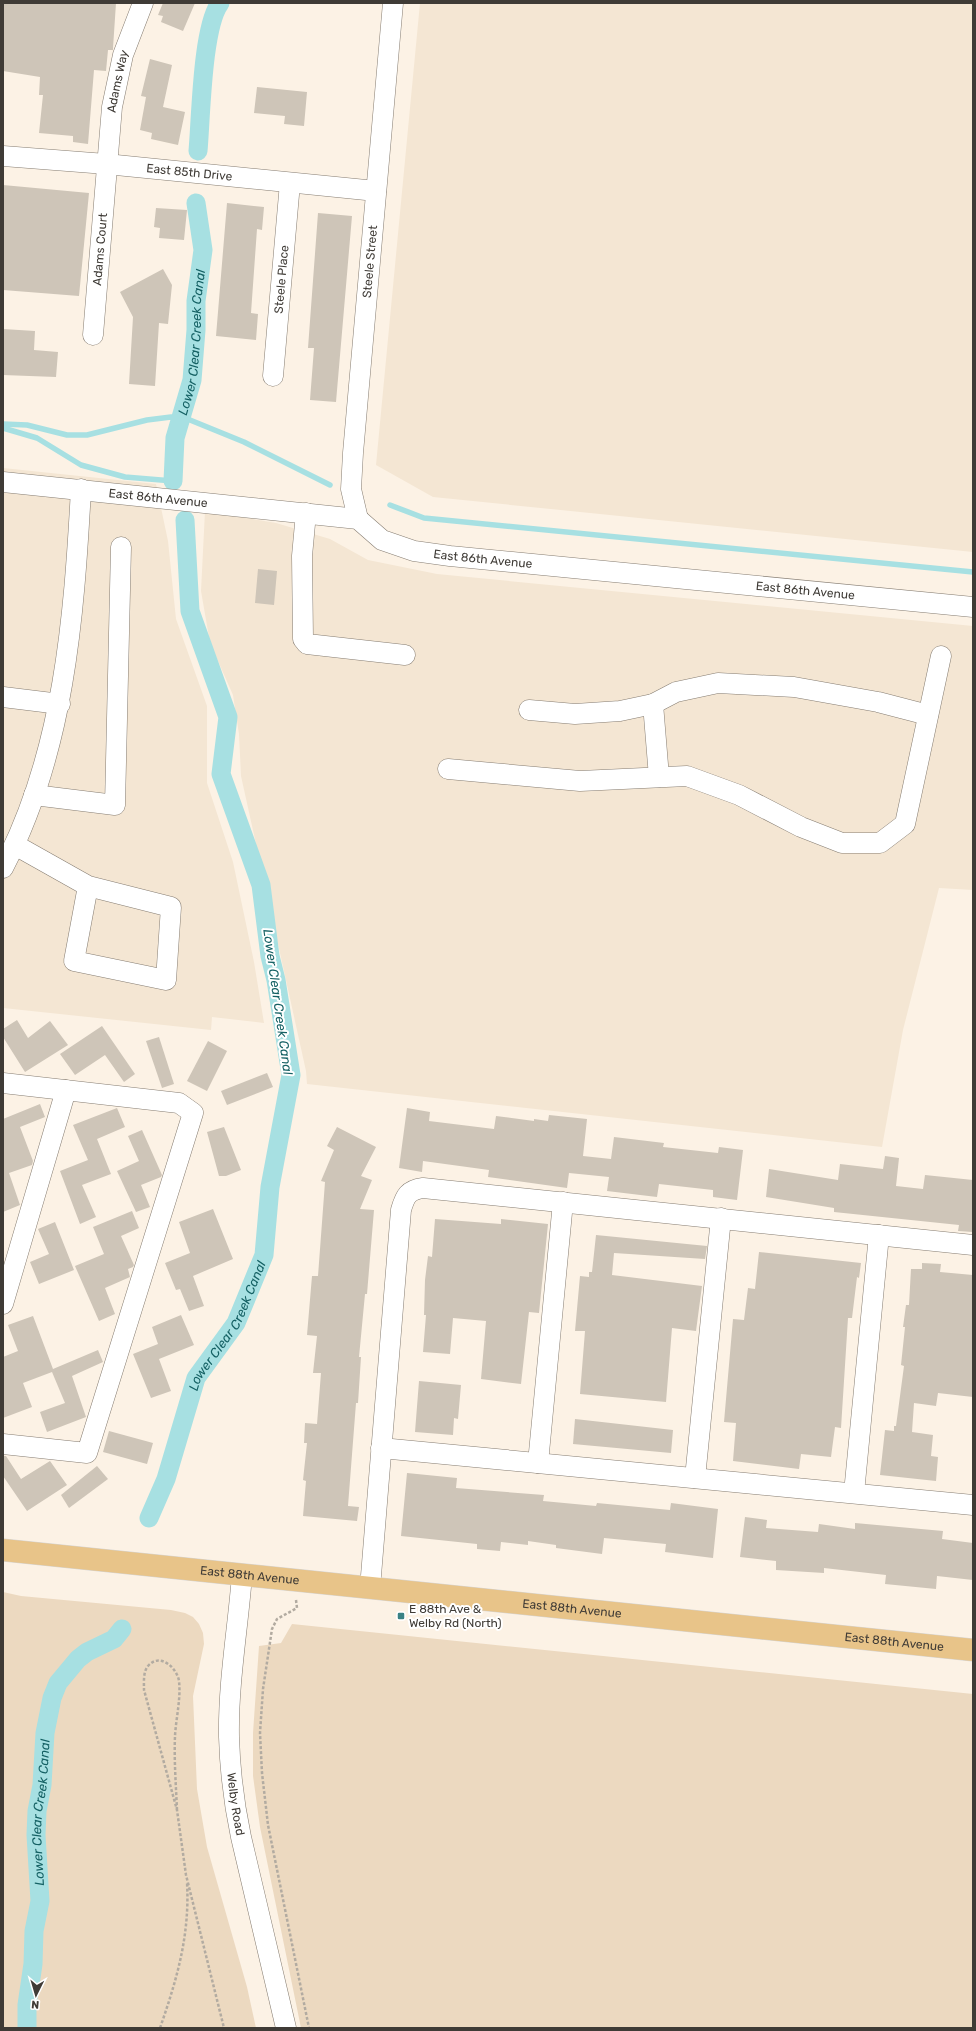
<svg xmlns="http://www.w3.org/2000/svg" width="976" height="2031" viewBox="0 0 976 2031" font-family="Rubik,sans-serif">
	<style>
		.built { fill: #f4e6d3 }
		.green { fill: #ecd9c0 }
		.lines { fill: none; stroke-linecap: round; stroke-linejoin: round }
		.stream { stroke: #a7e0e2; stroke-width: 5.5 }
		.canal { stroke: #a7e0e2; stroke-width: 19 }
		.building { fill: #cec5b8 }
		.minor-casing { stroke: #867d72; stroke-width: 21 }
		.major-casing { stroke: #d5d4d3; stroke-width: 23 }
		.path { stroke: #b2aba1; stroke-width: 2.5; stroke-dasharray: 3 2; stroke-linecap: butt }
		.minor { stroke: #fff; stroke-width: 20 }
		.major { stroke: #e8c489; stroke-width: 22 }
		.poi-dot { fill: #398184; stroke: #fff; stroke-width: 1.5 }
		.labels { text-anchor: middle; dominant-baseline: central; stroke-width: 4; stroke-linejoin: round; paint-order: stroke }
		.street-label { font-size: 12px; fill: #3f3b36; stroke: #fff }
		.poi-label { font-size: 12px; fill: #3f3b36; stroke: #fff; text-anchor: start }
		.water-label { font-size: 13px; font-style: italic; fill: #156164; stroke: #fff }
	</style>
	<rect width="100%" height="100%" fill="#fcf2e5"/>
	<g class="built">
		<polygon points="420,3 973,3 973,552 433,497 376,465"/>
		<polygon points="3,468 156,484 168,541 176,619 207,706 207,783 233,862 254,962 264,1023 212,1017 211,1030 3,1008"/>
		<polygon points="205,511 276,523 330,539 368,560 437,574 973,626 973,890 939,888 903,1030 882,1147 307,1084 306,1071 241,776 239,734 233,695 210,643 201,591"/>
	</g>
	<g class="green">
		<polygon points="3,1592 21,1596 171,1610 185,1613 193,1617 199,1624 203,1633 204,1644 193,1696 197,1789 207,1847 247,1987 256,2028 3,2028"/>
		<polygon points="292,1624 973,1694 973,2028 301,2028 260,1827 253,1776 253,1733 259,1646 281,1643"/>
	</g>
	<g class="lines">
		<g class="stream">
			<polyline points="3,424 27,425 67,435 87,435 147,420 171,417 190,420 244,442 330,485"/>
			<polyline points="3,428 37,438 81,465 125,477 173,481"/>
			<polyline points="390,505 424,518 973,572"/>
		</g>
		<g class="canal">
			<path d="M198 151C201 118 202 27 220 3"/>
			<path id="s1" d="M173 481 175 438 192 380 196 330V301L203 250 196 203"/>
			<path id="s2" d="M149 1518 166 1479 196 1378 236 1323 264 1255 270 1187 291 1075 276 980 270 956 261 885 221 774 228 717 190 611 185 520"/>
			<path id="s3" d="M27 2028V2005L33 1964 34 1931 40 1901 36 1835 37 1811 42 1785 45 1733 52 1698 58 1683 78 1659 87 1652 114 1639 122 1629"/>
		</g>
	</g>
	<g class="building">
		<polygon points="3,3 116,3 113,48 113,50 108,50 106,71 94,70 88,144 73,142 73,136 39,133 43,95 39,95 40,77 3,71"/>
		<polygon points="163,3 195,3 183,31 161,22 163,16 158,15"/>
		<polygon points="150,59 172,65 163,107 185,112 178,145 151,139 152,133 140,130 146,97 141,96"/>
		<polygon points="257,87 307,92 304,126 284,124 285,116 254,113"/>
		<polygon points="3,185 89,193 79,296 3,290"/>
		<polygon points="227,203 264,207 262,230 257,229 251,313 258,314 256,340 216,336"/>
		<polygon points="156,208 187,210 184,240 159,238 160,228 154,227"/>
		<polygon points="318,213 352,216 336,402 310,400 314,348 308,348"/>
		<polygon points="163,269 172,285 168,324 159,323 155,386 129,384 133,317 120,292"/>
		<polygon points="3,329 35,331 34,350 58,352 56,377 3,375"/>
		<polygon points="258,569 277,571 274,605 255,603"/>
		<polygon points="17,1020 28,1038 50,1021 68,1045 25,1072 3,1037 3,1029"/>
		<polygon points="102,1026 135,1074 124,1082 105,1055 75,1075 60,1054"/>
		<polygon points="159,1037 174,1084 162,1088 146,1041"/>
		<polygon points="208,1041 227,1051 207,1091 187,1081"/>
		<polygon points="267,1073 273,1087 227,1105 221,1091"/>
		<polygon points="40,1104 45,1117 20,1127 33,1161 32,1165 9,1173 20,1205 3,1212 3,1119"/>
		<polygon points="117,1108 125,1127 97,1139 111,1174 82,1185 96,1217 80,1224 60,1171 88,1160 73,1125"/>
		<polygon points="407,1108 430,1112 429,1121 494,1129 496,1116 534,1121 534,1119 548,1121 549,1115 587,1119 583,1156 611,1159 614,1137 664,1143 663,1147 718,1153 719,1147 743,1150 737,1200 713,1197 713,1190 659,1184 657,1197 607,1191 609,1177 569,1173 567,1188 488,1177 489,1170 423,1161 422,1172 399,1168"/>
		<polygon points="224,1127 241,1170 226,1176 219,1176 207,1132"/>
		<polygon points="337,1127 376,1147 361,1176 372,1180 360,1209 374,1210 367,1294 365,1294 359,1357 361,1357 358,1403 356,1403 348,1506 359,1507 357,1521 303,1516 306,1481 303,1480 307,1443 304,1443 305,1423 317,1424 321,1373 313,1373 317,1336 307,1335 312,1276 318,1276 325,1182 321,1181 334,1150 327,1146"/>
		<polygon points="142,1130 162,1175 161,1177 141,1185 150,1207 136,1212 117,1171 139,1161 128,1136"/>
		<polygon points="885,1156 899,1158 896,1186 923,1189 925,1175 973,1180 973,1232 958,1231 959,1225 834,1212 834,1208 766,1197 769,1169 838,1180 840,1164 883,1169"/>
		<polygon points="213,1209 233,1259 193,1276 204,1306 189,1311 180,1289 176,1290 165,1263 190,1253 179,1222"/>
		<polygon points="132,1211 139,1228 121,1236 134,1265 133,1267 128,1269 130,1277 105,1288 115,1314 99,1321 75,1266 104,1254 93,1227"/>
		<polygon points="435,1219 501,1224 501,1219 548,1224 539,1313 529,1312 521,1384 481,1379 486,1321 453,1318 450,1354 423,1352 426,1315 424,1315 425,1280 428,1256 432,1257"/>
		<polygon points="55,1222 74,1270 39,1284 30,1262 49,1254 38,1229"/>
		<polygon points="596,1235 707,1246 705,1259 614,1253 612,1275 702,1286 696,1331 672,1328 666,1402 580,1394 585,1331 575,1331 580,1276 589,1277 589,1272 592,1272"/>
		<polygon points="759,1252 861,1263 859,1278 857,1277 852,1318 848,1318 841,1428 835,1427 831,1457 801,1454 799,1469 733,1461 736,1423 724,1422 733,1319 744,1320 748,1288 755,1289"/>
		<polygon points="922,1263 941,1264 940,1272 973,1275 973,1397 938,1393 936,1406 914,1403 912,1432 933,1435 931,1456 938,1457 936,1481 880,1475 885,1430 894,1431 894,1426 896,1426 904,1366 901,1365 905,1327 903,1327 906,1305 909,1305 911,1269 922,1269"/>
		<polygon points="181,1315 194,1345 159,1359 171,1391 151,1398 133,1354 158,1344 152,1327"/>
		<polygon points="33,1316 53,1369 98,1350 103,1362 72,1376 86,1417 47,1432 40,1412 65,1403 52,1372 23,1383 32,1407 3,1418 3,1357 18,1351 8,1325"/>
		<polygon points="419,1381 461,1385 458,1419 454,1418 453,1435 415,1432"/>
		<polygon points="575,1419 673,1430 671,1453 573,1444"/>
		<polygon points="109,1431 153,1443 147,1464 103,1452"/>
		<polygon points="3,1456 6,1456 21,1479 50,1461 67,1485 27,1511 3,1476"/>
		<polygon points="97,1466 108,1479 69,1508 61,1495"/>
		<polygon points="407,1473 457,1478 456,1488 544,1495 543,1501 596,1506 597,1503 670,1510 671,1503 718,1509 713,1558 665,1552 666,1544 604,1538 602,1554 556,1548 556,1545 528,1541 528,1545 501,1542 500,1551 477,1549 477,1544 401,1536"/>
		<polygon points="745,1517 767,1520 766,1528 818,1532 819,1524 855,1529 855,1523 943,1531 942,1539 973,1543 973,1580 937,1576 936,1589 885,1584 886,1575 824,1568 824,1573 776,1570 776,1561 740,1557"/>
	</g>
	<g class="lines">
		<defs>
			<g id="minor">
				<path id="s4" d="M3 156 106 164 376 191"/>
				<path id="s5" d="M93 335 112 107 123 55 143 3"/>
				<path id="s6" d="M273 376 290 183"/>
				<path id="s7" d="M3 482 358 519 382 540 414 551 450 556 973 607"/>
				<polyline points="306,513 302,556 303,639 307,644 405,655"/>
				<path id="s8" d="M358 519 351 489 353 453 393 3"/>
				<polyline points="3,697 60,704"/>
				<polyline points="653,704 659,777"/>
				<polyline points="529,710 575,714 620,711 653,704 676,692 718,683 794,687 878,702 928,715"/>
				<polyline points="448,769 580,781 687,776 739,795 801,827 842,843 880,843 905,824 941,656"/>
				<polyline points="34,795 115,805 121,547"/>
				<polyline points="15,845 88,886 171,907 166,980 74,961 88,886"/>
				<path d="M3 868C64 752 74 618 81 489"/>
				<polyline points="3,1083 179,1103 193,1113 87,1453 3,1444"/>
				<polyline points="3,1304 66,1090"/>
				<polyline points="381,1448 973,1505"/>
				<polyline points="538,1463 563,1202"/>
				<polyline points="695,1478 721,1218"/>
				<polyline points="854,1493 879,1235"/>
				<path id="s9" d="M242 1575C238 1628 228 1683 229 1737 230 1771 234 1804 241 1837L286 2028"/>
				<path d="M370 1588 401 1210C405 1196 408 1190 423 1188L973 1245"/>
			</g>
			<g id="major">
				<path id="s10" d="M3 1550 973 1650"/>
			</g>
		</defs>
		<use href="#minor" class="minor-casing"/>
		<use href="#major" class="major-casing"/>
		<g class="path">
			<polyline points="296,1600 297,1608 277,1619 272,1629 263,1689 260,1733 262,1773 268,1825 309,2028"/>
			<path d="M177 1810C176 1786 174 1761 175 1736 176 1718 181 1699 179 1681 177 1668 160 1652 148 1666 143 1672 144 1682 144 1690L177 1810 186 1875 224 2028"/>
			<path d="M160 2028C177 1979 190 1935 187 1882"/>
		</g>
		<use href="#minor" class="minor"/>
		<use href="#major" class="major"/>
	</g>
	<rect class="poi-dot" x="397" y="1612" width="8" height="8" rx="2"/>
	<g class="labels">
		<g class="street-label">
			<text stroke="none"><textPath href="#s5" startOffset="255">Adams Way</textPath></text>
			<text stroke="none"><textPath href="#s4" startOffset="187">East 85th Drive</textPath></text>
			<text stroke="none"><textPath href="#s5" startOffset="86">Adams Court</textPath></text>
			<text stroke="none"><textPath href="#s8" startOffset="259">Steele Street</textPath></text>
			<text stroke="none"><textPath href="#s6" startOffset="97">Steele Place</textPath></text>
			<text stroke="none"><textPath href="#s7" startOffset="156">East 86th Avenue</textPath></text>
			<text stroke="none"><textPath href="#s7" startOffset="492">East 86th Avenue</textPath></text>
			<text stroke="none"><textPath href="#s7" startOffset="816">East 86th Avenue</textPath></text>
			<text stroke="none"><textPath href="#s10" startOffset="248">East 88th Avenue</textPath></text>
			<text stroke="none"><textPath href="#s10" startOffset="572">East 88th Avenue</textPath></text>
			<text stroke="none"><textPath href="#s10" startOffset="896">East 88th Avenue</textPath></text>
			<text stroke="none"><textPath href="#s9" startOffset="230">Welby Road</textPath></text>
		</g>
		<g class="poi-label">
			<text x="409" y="1609">E 88th Ave &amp;<tspan x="409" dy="14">Welby Rd (North)</tspan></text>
		</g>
		<g class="water-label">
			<text stroke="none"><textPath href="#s1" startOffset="141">Lower Clear Creek Canal</textPath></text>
			<text transform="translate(278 1002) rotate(82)">Lower Clear Creek Canal</text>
			<text stroke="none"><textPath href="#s2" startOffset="209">Lower Clear Creek Canal</textPath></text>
			<text stroke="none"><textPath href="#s3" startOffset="217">Lower Clear Creek Canal</textPath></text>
		</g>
	</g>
	<rect width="976" height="2031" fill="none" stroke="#3f3b36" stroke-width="8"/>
	<g transform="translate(36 1995) rotate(185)" stroke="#ffffff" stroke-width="3" paint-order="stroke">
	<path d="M0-3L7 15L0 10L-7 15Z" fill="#3f3b36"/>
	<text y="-6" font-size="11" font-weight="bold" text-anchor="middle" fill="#3f3b36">N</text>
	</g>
</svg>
